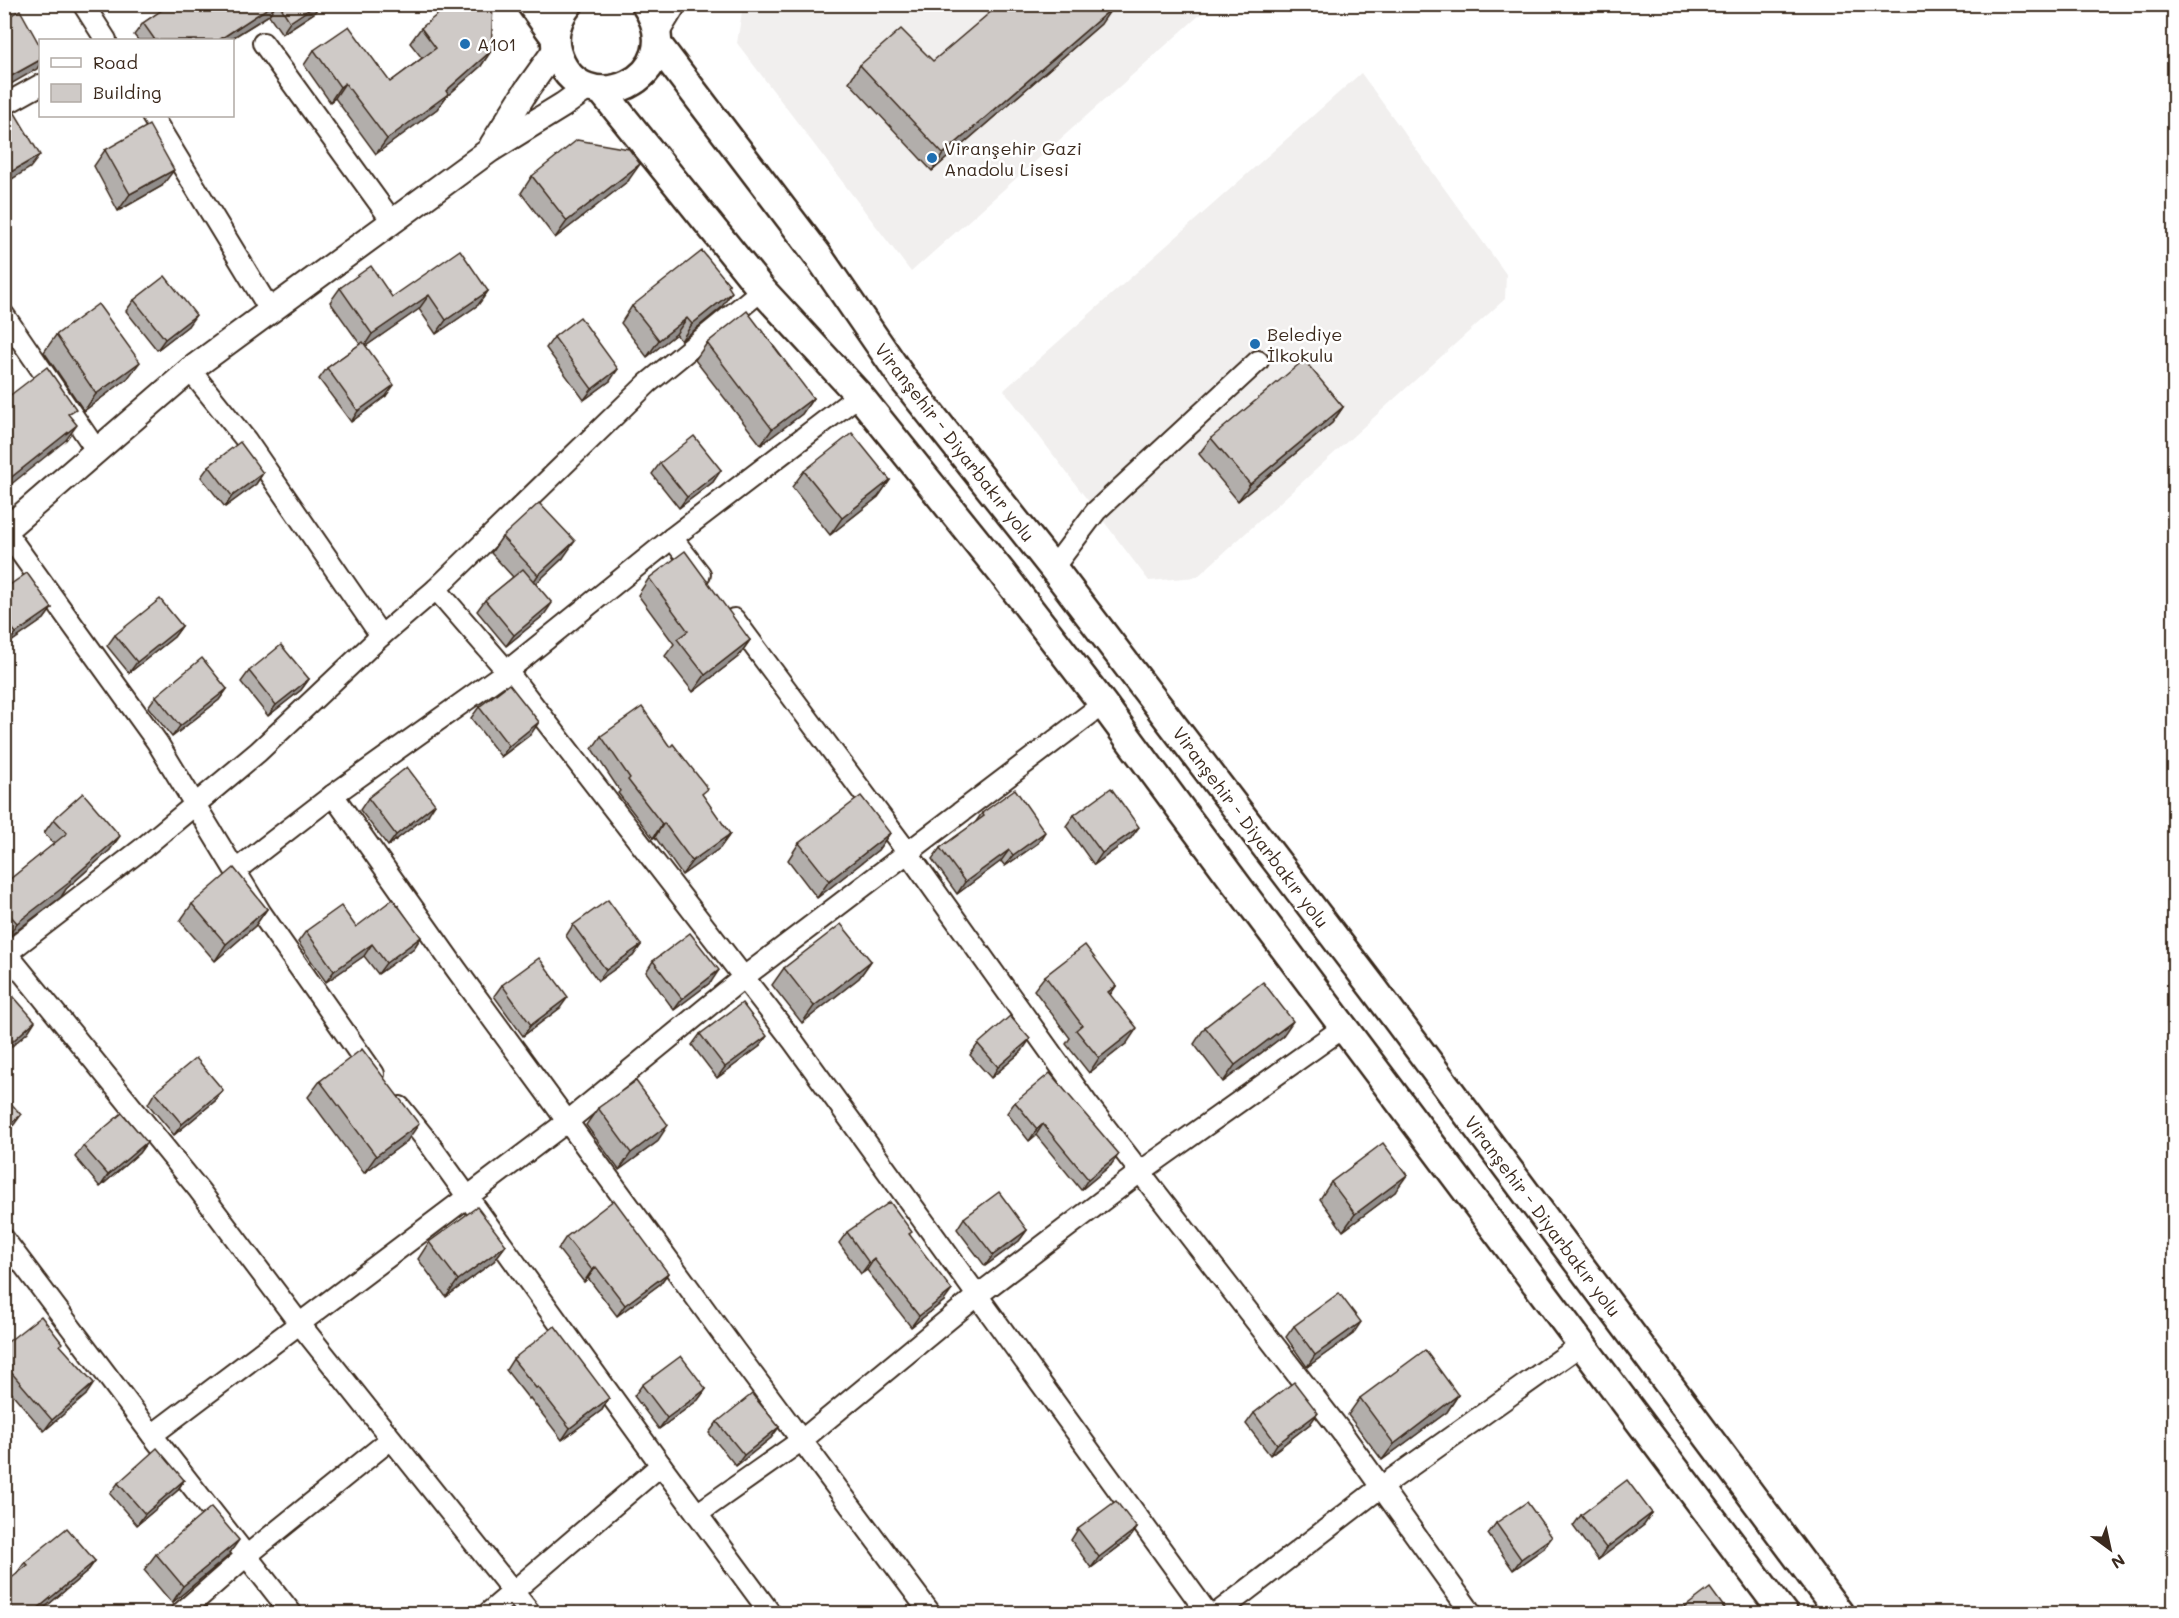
<svg xmlns="http://www.w3.org/2000/svg" width="2179" height="1618" viewBox="0 0 2179 1618" font-family="Mali,sans-serif">
	<style>
		.built { fill: #f1efee }
		.lines { fill: none; stroke-linecap: round; stroke-linejoin: round }
		.minor-casing { stroke: #3b2a1e; stroke-width: 24 }
		.tertiary-casing { stroke: #3b2a1e; stroke-width: 28 }
		.secondary-casing { stroke: #3b2a1e; stroke-width: 32 }
		.minor { stroke: #fff; stroke-width: 20 }
		.tertiary { stroke: #fff; stroke-width: 24 }
		.secondary { stroke: #fff; stroke-width: 27 }
		.wall { fill: #b2aeab; stroke: #3b2a1e; stroke-width: 1.5 }
		.shaded-wall { fill: #918d8b; stroke: #3b2a1e; stroke-width: 1.5 }
		.building { fill: #cfcac7; stroke: #3b2a1e; stroke-width: 1.5 }
		.poi-dot { fill: #1f6fb2; stroke: #fff; stroke-width: 2 }
		.labels { text-anchor: middle; dominant-baseline: central; stroke-width: 5; stroke-linejoin: round; paint-order: stroke }
		.poi-label { font-size: 18px; fill: #3b2a1e; stroke: #fff; text-anchor: start }
		.street-label { font-size: 18px; fill: #3b2a1e; stroke: #fff }
	</style>
	<rect width="100%" height="100%" fill="#fff"/>
	<filter id="ink" filterUnits="userSpaceOnUse"><feTurbulence type="fractalNoise" baseFrequency=".0167" numOctaves="2"/><feDisplacementMap in="SourceGraphic" scale="12" xChannelSelector="R" yChannelSelector="G"/><feConvolveMatrix kernelMatrix="1 2 1 2 8 2 1 2 1" color-interpolation-filters="sRGB"/></filter>
	<g filter="url(#ink)">
		<g class="built">
			<polygon points="743,5 1211,5 911,272 737,43"/>
			<polygon points="1361,73 1506,274 1505,299 1197,577 1149,581 1004,390"/>
		</g>
		<g class="lines">
			<defs>
				<g id="minor">
					<polyline points="83,4 106,40"/>
					<polyline points="263,43 392,221"/>
					<polyline points="4,105 40,85"/>
					<polyline points="152,116 270,310"/>
					<polyline points="4,315 97,451"/>
					<polyline points="190,370 246,440 381,636"/>
					<polyline points="5,531 157,742 261,913 374,1074"/>
					<polyline points="672,538 700,574"/>
					<polyline points="1053,568 1096,511 1258,361"/>
					<polyline points="436,589 507,671 793,1041 1208,1614"/>
					<polyline points="734,619 908,853 1086,1102 1343,1434 1472,1614"/>
					<polyline points="333,795 456,969 735,1351 931,1614"/>
					<polyline points="236,870 333,795 507,671 672,538 859,395"/>
					<polyline points="4,950 199,1190 299,1323 531,1614"/>
					<polyline points="7,953 143,848 258,752 381,636 436,589 648,383 762,290"/>
					<polyline points="400,1107 428,1142 661,1465 771,1614"/>
					<polyline points="4,1239 152,1435 292,1614"/>
					<polyline points="152,1435 568,1121 744,977 1103,704"/>
					<polyline points="697,1514 802,1440 978,1295 1140,1172 1344,1027"/>
					<polyline points="180,1614 245,1557 391,1439"/>
					<polyline points="487,1614 661,1465"/>
					<polyline points="1216,1614 1381,1487 1582,1344"/>
				</g>
				<g id="tertiary">
					<polyline points="657,32 674,4"/>
					<polyline points="492,145 526,91 556,49"/>
					<polyline points="4,531 190,370 490,150 563,105 588,87"/>
				</g>
				<g id="secondary">
					<polyline points="531,4 555,37"/>
					<path d="M569 4C558 17 552 35 557 52 579 128 695 78 645 4"/>
					<polyline points="658,45 817,254 903,379 1053,568 1374,989 1840,1614"/>
					<polyline points="601,90 762,290 859,395 1002,573 1103,704 1236,884 1784,1614"/>
				</g>
			</defs>
			<use href="#minor" class="minor-casing"/>
			<use href="#tertiary" class="tertiary-casing"/>
			<use href="#secondary" class="secondary-casing"/>
			<use href="#minor" class="minor"/>
			<use href="#tertiary" class="tertiary"/>
			<use href="#secondary" class="secondary"/>
		</g>
		<g class="wall">
			<polygon points="171,4 320,4 314,13 282,34 269,15 229,40 138,40 134,35 143,23"/>
			<polygon points="1101,24 932,171 849,82 860,65 933,61"/>
			<polygon points="421,28 491,51 481,66 446,97 437,109 376,154 335,98 330,102 304,65 314,50 390,82 422,58 410,43"/>
			<polygon points="105,150 162,186 118,211 94,166"/>
			<polygon points="532,176 628,181 555,238 521,193"/>
			<polygon points="729,284 721,308 681,341 676,334 647,357 621,323 632,306"/>
			<polygon points="340,288 392,297 488,291 478,305 436,334 419,309 366,346 386,396 351,422 319,379 327,368 360,344 330,302"/>
			<polygon points="134,300 188,326 157,350 126,311"/>
			<polygon points="56,335 128,378 84,411 44,352"/>
			<polygon points="554,337 610,381 584,400 546,348"/>
			<polygon points="707,343 813,398 802,414 761,445 695,360"/>
			<polygon points="1343,407 1332,423 1238,501 1199,454 1211,438"/>
			<polygon points="660,463 721,470 713,482 679,508 652,474"/>
			<polygon points="209,466 263,473 256,484 225,507 201,477"/>
			<polygon points="804,471 890,480 878,497 830,535 792,487"/>
			<polygon points="502,537 563,558 535,584 544,615 506,646 477,611 485,600 513,577 491,553"/>
			<polygon points="649,578 750,640 738,657 693,692 665,656 674,644 638,595"/>
			<polygon points="4,589 52,608 44,619 8,644 4,640"/>
			<polygon points="182,626 174,637 129,673 107,646 115,635"/>
			<polygon points="249,671 309,679 301,690 268,716 241,682"/>
			<polygon points="227,689 219,700 172,737 148,707 156,696"/>
			<polygon points="479,707 531,734 501,757 471,718"/>
			<polygon points="601,736 703,796 730,834 720,848 682,875 655,837 653,838 618,793 620,791 592,749"/>
			<polygon points="368,798 428,815 388,846 360,810"/>
			<polygon points="982,813 1038,843 1005,866 1001,861 957,894 932,859 940,848 975,823"/>
			<polygon points="1074,815 1131,838 1094,865 1066,826"/>
			<polygon points="54,819 110,850 66,889 61,897 7,938 4,934 4,884 54,844 44,833"/>
			<polygon points="890,833 878,850 817,898 788,860 799,843"/>
			<polygon points="192,904 267,909 255,926 215,961 180,921"/>
			<polygon points="573,925 641,945 633,956 598,981 566,936"/>
			<polygon points="356,927 421,937 414,948 378,974 364,956 326,982 298,942 306,931"/>
			<polygon points="653,961 711,982 674,1010 646,972"/>
			<polygon points="871,961 859,978 802,1023 772,985 784,968"/>
			<polygon points="1045,976 1116,986 1110,995 1127,1043 1089,1073 1066,1044 1070,1038 1034,990"/>
			<polygon points="502,985 560,1008 523,1036 494,996"/>
			<polygon points="1205,1027 1282,1037 1223,1082 1194,1044"/>
			<polygon points="700,1034 759,1047 717,1078 692,1045"/>
			<polygon points="978,1044 1022,1051 991,1078 970,1055"/>
			<polygon points="320,1081 407,1141 364,1173 308,1097"/>
			<polygon points="155,1092 215,1101 174,1135 148,1104"/>
			<polygon points="1015,1102 1111,1165 1081,1190 1036,1135 1029,1141 1007,1113"/>
			<polygon points="598,1108 657,1142 619,1170 586,1125"/>
			<polygon points="147,1142 139,1153 100,1187 75,1157 83,1146"/>
			<polygon points="1331,1182 1395,1192 1343,1231 1320,1199"/>
			<polygon points="964,1218 1027,1230 1019,1241 985,1266 957,1229"/>
			<polygon points="847,1232 910,1235 944,1301 911,1327 867,1270 861,1274 839,1243"/>
			<polygon points="566,1237 668,1273 660,1284 617,1316 588,1278 584,1282 558,1249"/>
			<polygon points="429,1242 506,1245 494,1261 446,1297 418,1259"/>
			<polygon points="1294,1326 1353,1334 1307,1367 1286,1337"/>
			<polygon points="4,1345 60,1346 86,1395 44,1431 4,1384"/>
			<polygon points="513,1359 609,1398 602,1410 562,1440 530,1398 529,1399 506,1370"/>
			<polygon points="642,1385 706,1389 698,1400 659,1429 634,1396"/>
			<polygon points="1458,1395 1447,1412 1382,1460 1348,1415 1360,1398"/>
			<polygon points="1254,1413 1310,1424 1270,1455 1246,1424"/>
			<polygon points="717,1422 779,1427 771,1438 736,1466 709,1433"/>
			<polygon points="184,1480 177,1491 137,1525 110,1494 118,1483"/>
			<polygon points="1652,1513 1644,1525 1598,1560 1573,1526 1581,1515"/>
			<polygon points="1496,1523 1544,1548 1513,1570 1488,1534"/>
			<polygon points="1137,1528 1129,1539 1091,1568 1071,1540 1078,1529"/>
			<polygon points="156,1554 227,1557 172,1603 144,1570"/>
			<polygon points="95,1561 87,1572 37,1614 4,1614 17,1573 25,1562"/>
		</g>
		<g class="shaded-wall">
			<polygon points="274,4 276,4 269,15 229,40 219,40"/>
			<polygon points="317,4 320,4 314,13 282,34 290,22"/>
			<polygon points="1112,8 1101,24 932,171 943,154"/>
			<polygon points="491,51 481,66 446,97 437,109 376,154 387,139 446,91"/>
			<polygon points="40,60 40,64 37,69 4,88 4,80"/>
			<polygon points="345,83 335,98 330,102 340,87"/>
			<polygon points="40,155 30,168 4,184 4,176"/>
			<polygon points="640,164 628,181 555,238 567,221"/>
			<polygon points="174,170 162,186 118,211 130,194"/>
			<polygon points="488,291 478,305 436,334 446,320"/>
			<polygon points="732,292 721,308 681,341 692,324"/>
			<polygon points="429,295 419,309 363,348 372,334"/>
			<polygon points="196,315 188,326 157,350 165,339"/>
			<polygon points="687,318 676,334 647,357 659,340"/>
			<polygon points="140,362 128,378 84,411 96,394"/>
			<polygon points="618,369 610,381 584,400 592,389"/>
			<polygon points="394,385 386,396 351,422 358,411"/>
			<polygon points="813,398 802,414 761,445 772,429"/>
			<polygon points="1343,407 1332,423 1238,501 1250,484"/>
			<polygon points="77,425 66,440 4,490 4,483"/>
			<polygon points="721,470 713,482 679,508 687,497"/>
			<polygon points="263,473 256,484 225,507 232,496"/>
			<polygon points="890,480 878,497 830,535 842,518"/>
			<polygon points="575,541 563,558 527,592 538,575"/>
			<polygon points="552,603 544,615 506,646 514,635"/>
			<polygon points="52,608 44,619 8,644 16,633"/>
			<polygon points="182,626 174,637 129,673 137,662"/>
			<polygon points="750,640 738,657 693,692 705,675"/>
			<polygon points="309,679 301,690 268,716 276,705"/>
			<polygon points="227,689 219,700 172,737 180,726"/>
			<polygon points="539,722 531,734 501,757 509,746"/>
			<polygon points="435,804 428,815 388,846 396,835"/>
			<polygon points="664,823 655,837 653,838 662,824"/>
			<polygon points="1139,827 1131,838 1094,865 1102,853"/>
			<polygon points="1045,832 1038,843 1005,866 1013,855"/>
			<polygon points="890,833 878,850 817,898 829,881"/>
			<polygon points="730,834 720,848 682,875 692,861"/>
			<polygon points="120,836 110,850 66,889 61,897 7,938 17,923 69,881"/>
			<polygon points="1009,850 1001,861 957,894 965,882"/>
			<polygon points="267,909 255,926 215,961 226,944"/>
			<polygon points="421,937 414,948 378,974 386,963"/>
			<polygon points="372,944 364,956 326,982 334,971"/>
			<polygon points="641,945 633,956 598,981 606,970"/>
			<polygon points="871,961 859,978 802,1023 814,1006"/>
			<polygon points="719,970 711,982 674,1010 682,999"/>
			<polygon points="1116,986 1106,1000 1108,992"/>
			<polygon points="568,997 560,1008 523,1036 531,1025"/>
			<polygon points="35,1021 28,1032 4,1053 4,1049"/>
			<polygon points="1293,1021 1282,1037 1223,1082 1235,1065"/>
			<polygon points="1137,1028 1127,1043 1089,1073 1099,1058"/>
			<polygon points="767,1036 759,1047 717,1078 725,1067"/>
			<polygon points="1030,1039 1022,1051 991,1078 998,1067"/>
			<polygon points="223,1090 215,1101 174,1135 182,1124"/>
			<polygon points="21,1115 13,1126 4,1133 4,1129"/>
			<polygon points="419,1124 407,1141 364,1173 376,1156"/>
			<polygon points="1043,1124 1036,1135 1029,1141 1037,1129"/>
			<polygon points="668,1125 657,1142 619,1170 631,1153"/>
			<polygon points="147,1142 139,1153 100,1187 108,1175"/>
			<polygon points="1119,1154 1111,1165 1081,1190 1088,1179"/>
			<polygon points="1407,1175 1395,1192 1343,1231 1355,1214"/>
			<polygon points="1027,1230 1019,1241 985,1266 993,1255"/>
			<polygon points="506,1245 494,1261 446,1297 458,1280"/>
			<polygon points="874,1259 867,1270 861,1274 869,1263"/>
			<polygon points="596,1267 588,1278 584,1282 592,1270"/>
			<polygon points="668,1273 660,1284 617,1316 625,1305"/>
			<polygon points="952,1290 944,1301 911,1327 919,1316"/>
			<polygon points="1361,1322 1353,1334 1307,1367 1315,1355"/>
			<polygon points="94,1383 86,1395 44,1431 52,1420"/>
			<polygon points="706,1389 698,1400 659,1429 667,1418"/>
			<polygon points="1458,1395 1447,1412 1382,1460 1394,1444"/>
			<polygon points="609,1398 602,1410 562,1440 570,1428"/>
			<polygon points="1318,1413 1310,1424 1270,1455 1277,1444"/>
			<polygon points="779,1427 771,1438 736,1466 744,1455"/>
			<polygon points="184,1480 177,1491 137,1525 145,1514"/>
			<polygon points="1652,1513 1644,1525 1598,1560 1606,1548"/>
			<polygon points="1137,1528 1129,1539 1091,1568 1099,1557"/>
			<polygon points="1552,1537 1544,1548 1513,1570 1521,1559"/>
			<polygon points="239,1540 227,1557 172,1603 183,1586"/>
			<polygon points="95,1561 87,1572 37,1614 31,1614"/>
		</g>
		<g class="building">
			<polygon points="171,4 274,4 219,40 155,40 143,23"/>
			<polygon points="279,4 317,4 290,22"/>
			<polygon points="450,4 493,4 491,51 446,91 448,94 387,139 345,83 340,87 314,50 349,26 390,82 436,48 421,28"/>
			<polygon points="1000,4 1110,4 1112,8 943,154 860,65 901,29 933,61"/>
			<polygon points="20,10 40,46 40,60 4,80 4,19"/>
			<polygon points="4,99 9,103 40,155 4,176"/>
			<polygon points="149,125 174,170 130,194 105,150"/>
			<polygon points="577,140 629,149 640,164 567,221 532,176"/>
			<polygon points="460,250 488,291 446,320 429,295 372,334 340,288 371,266 392,297"/>
			<polygon points="702,251 729,284 728,286 732,292 692,324 687,318 659,340 632,306"/>
			<polygon points="165,276 196,315 165,339 134,300"/>
			<polygon points="98,304 140,362 96,394 56,335"/>
			<polygon points="747,311 813,398 772,429 707,343"/>
			<polygon points="580,317 618,369 592,389 554,337"/>
			<polygon points="363,342 394,385 358,411 327,368"/>
			<polygon points="1304,360 1343,407 1250,484 1211,438"/>
			<polygon points="47,367 76,409 68,414 77,425 4,483 4,400"/>
			<polygon points="852,433 890,480 842,518 804,471"/>
			<polygon points="694,436 721,470 687,497 660,463"/>
			<polygon points="240,442 263,473 232,496 209,466"/>
			<polygon points="539,503 575,541 538,575 502,537"/>
			<polygon points="685,551 750,640 705,675 677,639 688,631 649,578"/>
			<polygon points="523,569 552,603 514,635 485,600"/>
			<polygon points="27,573 52,608 16,633 4,618 4,589"/>
			<polygon points="160,599 182,626 137,662 115,635"/>
			<polygon points="281,645 309,679 276,705 249,671"/>
			<polygon points="202,658 227,689 180,726 156,696"/>
			<polygon points="509,684 539,722 509,746 479,707"/>
			<polygon points="642,707 670,747 673,744 708,789 702,794 730,834 692,861 664,823 662,824 628,780 630,778 601,736"/>
			<polygon points="407,767 435,804 396,835 368,798"/>
			<polygon points="1111,788 1139,827 1102,853 1074,815"/>
			<polygon points="1015,789 1045,832 1013,855 1009,850 965,882 940,848 984,816 982,813"/>
			<polygon points="83,793 120,836 69,881 70,882 17,923 4,908 4,884 67,833 54,819"/>
			<polygon points="861,796 890,833 829,881 799,843"/>
			<polygon points="234,868 267,909 226,944 192,904"/>
			<polygon points="393,899 421,937 386,963 372,944 334,971 306,931 341,906 356,927"/>
			<polygon points="608,900 641,945 606,970 573,925"/>
			<polygon points="841,924 871,961 814,1006 784,968"/>
			<polygon points="690,933 719,970 682,999 653,961"/>
			<polygon points="1085,945 1116,986 1108,992 1137,1028 1099,1058 1076,1030 1082,1025 1045,976"/>
			<polygon points="539,958 568,997 531,1025 502,985"/>
			<polygon points="1263,982 1293,1021 1235,1065 1205,1027"/>
			<polygon points="6,988 35,1021 4,1049 4,989"/>
			<polygon points="742,1003 767,1036 725,1067 700,1034"/>
			<polygon points="1010,1016 1030,1039 998,1067 978,1044"/>
			<polygon points="362,1049 419,1124 376,1156 320,1081"/>
			<polygon points="196,1058 223,1090 182,1124 155,1092"/>
			<polygon points="1050,1073 1119,1154 1088,1179 1043,1124 1037,1129 1015,1102"/>
			<polygon points="636,1081 668,1125 631,1153 598,1108"/>
			<polygon points="4,1095 21,1115 4,1129"/>
			<polygon points="122,1113 147,1142 108,1175 83,1146"/>
			<polygon points="1383,1143 1407,1175 1355,1214 1331,1182"/>
			<polygon points="999,1192 1027,1230 993,1255 964,1218"/>
			<polygon points="614,1200 668,1273 625,1305 596,1267 592,1270 566,1237"/>
			<polygon points="890,1202 912,1232 909,1234 952,1290 919,1316 874,1259 869,1263 847,1232"/>
			<polygon points="477,1207 506,1245 458,1280 429,1242"/>
			<polygon points="1339,1293 1361,1322 1315,1355 1294,1326"/>
			<polygon points="41,1316 62,1343 60,1345 94,1383 52,1420 4,1364 4,1345"/>
			<polygon points="555,1326 609,1398 570,1428 538,1387 536,1388 513,1359"/>
			<polygon points="1425,1350 1458,1395 1394,1444 1360,1398"/>
			<polygon points="681,1356 706,1389 667,1418 642,1385"/>
			<polygon points="1294,1382 1318,1413 1277,1444 1254,1413"/>
			<polygon points="752,1394 779,1427 744,1455 717,1422"/>
			<polygon points="157,1448 184,1480 145,1514 118,1483"/>
			<polygon points="1627,1480 1652,1513 1606,1548 1581,1515"/>
			<polygon points="1116,1501 1137,1528 1099,1557 1078,1529"/>
			<polygon points="1527,1502 1552,1537 1521,1559 1496,1523"/>
			<polygon points="211,1507 239,1540 183,1586 156,1554"/>
			<polygon points="67,1528 95,1561 31,1614 4,1614 4,1584 28,1565 25,1562"/>
			<polygon points="1710,1588 1729,1614 1676,1614"/>
		</g>
	</g>
	<g class="poi-dot">
		<circle cx="465" cy="44" r="6"/>
		<circle cx="932" cy="158" r="6"/>
		<circle cx="1255" cy="344" r="6"/>
	</g>
	<g class="labels">
		<g class="poi-label">
			<text x="477" y="44">A101</text>
			<text x="944" y="148">Viranşehir Gazi<tspan x="944" dy="21">Anadolu Lisesi</tspan></text>
			<text x="1267" y="334">Belediye<tspan x="1267" dy="21">İlkokulu</tspan></text>
		</g>
		<g class="street-label">
			<text transform="translate(955 442) rotate(52)">Viranşehir - Diyarbakır yolu</text>
			<text transform="translate(1251 827) rotate(53)">Viranşehir - Diyarbakır yolu</text>
			<text transform="translate(1543 1216) rotate(53)">Viranşehir - Diyarbakır yolu</text>
		</g>
	</g>
	<rect width="2179" height="1618" fill="none" stroke="#fff" stroke-width="24"/>
	<rect x="12" y="12" width="2155" height="1594" fill="none" stroke="#3b2a1e" stroke-width="2" filter="url(#ink)"/>
	<rect x="39" y="39" width="195" height="78" fill="#ffffff" stroke="#b1aaa5" stroke-width="1.5"/>
	<rect x="51" y="58" width="30" height="9" fill="#ffffff" stroke="#b1aaa5" stroke-width="1.5"/>
	<text x="93" y="69" font-size="18" fill="#3b2a1e">Road</text>
	<rect x="51" y="84" width="30" height="18" fill="#cfcac7" stroke="#b1aaa5" stroke-width="1.5"/>
	<text x="93" y="99" font-size="18" fill="#3b2a1e">Building</text>
	<g transform="translate(2110 1549) rotate(147)" stroke="#ffffff" stroke-width="4.5" paint-order="stroke">
	<path d="M0-4.5L10 22L0 15L-10 22Z" fill="#3b2a1e"/>
	<text y="-9" font-size="16" font-weight="bold" text-anchor="middle" fill="#3b2a1e">N</text>
	</g>
</svg>
